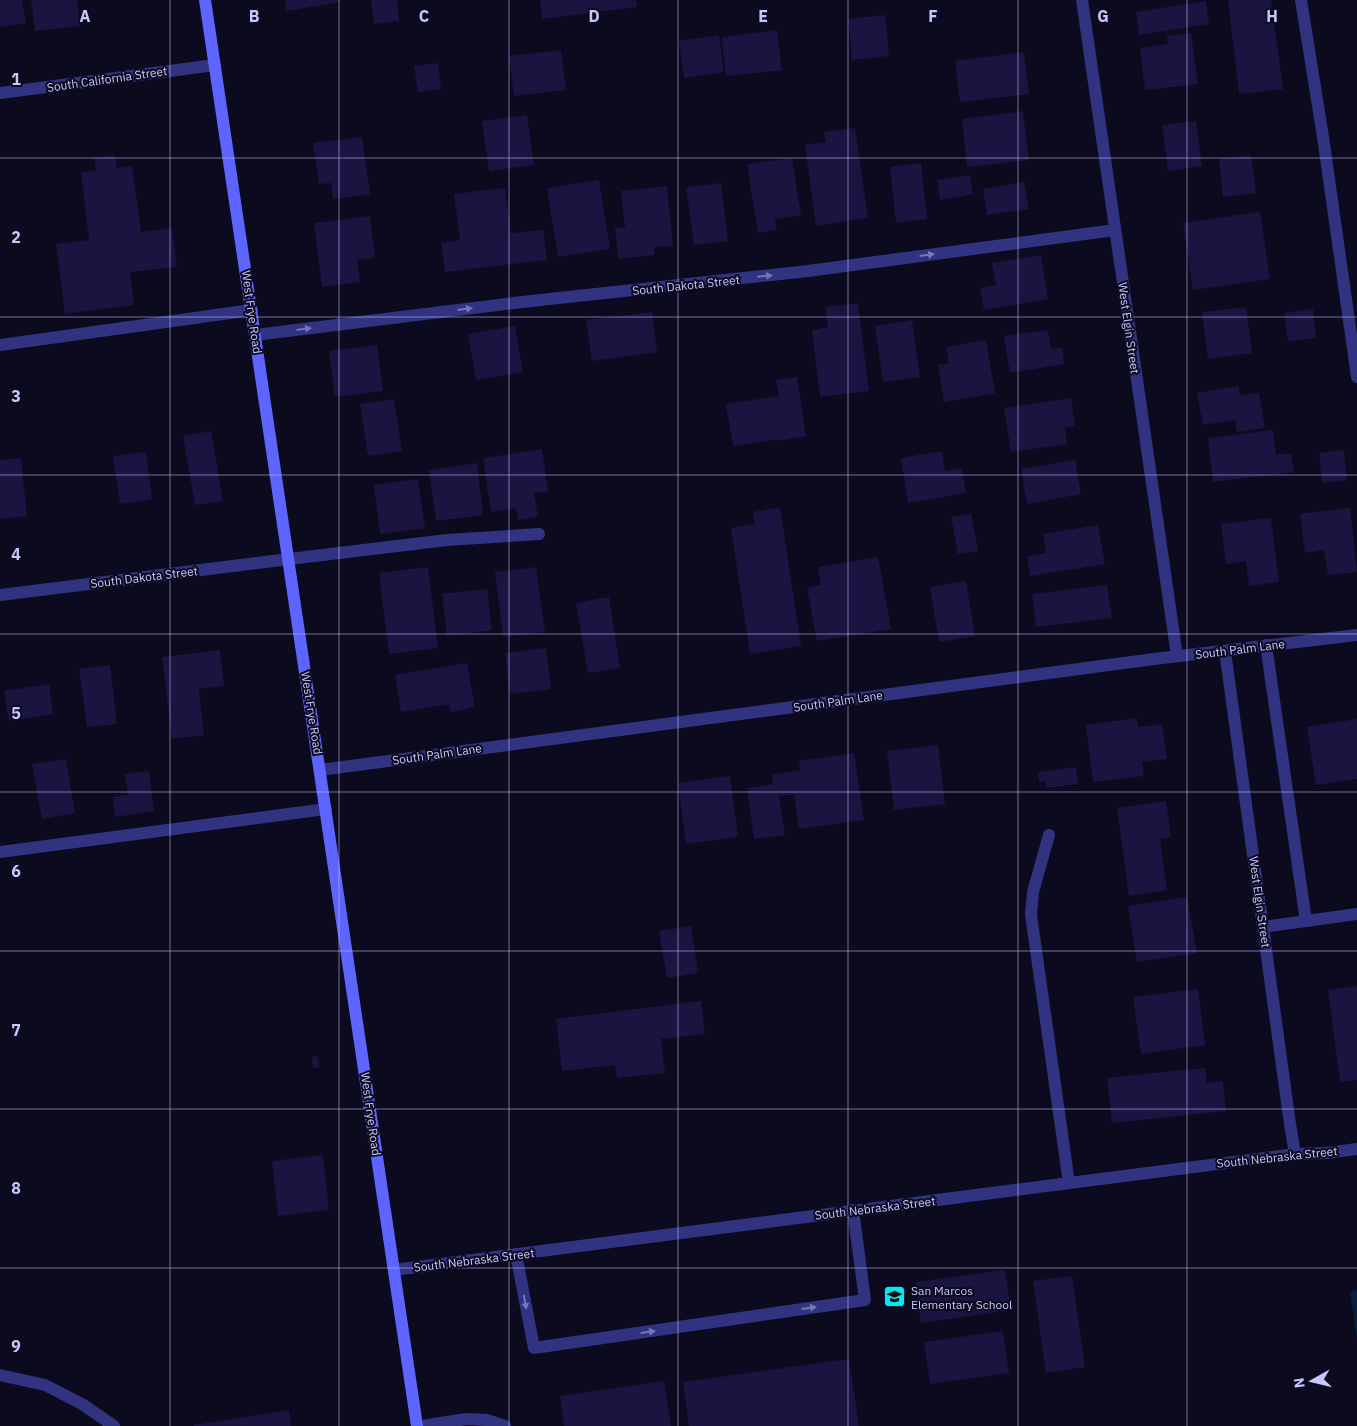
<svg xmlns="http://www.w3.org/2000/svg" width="1357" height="1426" viewBox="0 0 1357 1426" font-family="'IBM Plex Sans',sans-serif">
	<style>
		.water { fill: #072040 }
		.building { fill: #1a1540 }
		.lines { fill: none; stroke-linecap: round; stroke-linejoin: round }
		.lane { stroke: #313381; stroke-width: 12 }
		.street { stroke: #313381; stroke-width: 12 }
		.secondary { stroke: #5e65ff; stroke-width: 12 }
		.oneway { fill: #7576ba }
		.grid { fill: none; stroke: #c9c7ff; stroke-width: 1; stroke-opacity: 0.55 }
		.labels { text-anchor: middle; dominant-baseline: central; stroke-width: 4; stroke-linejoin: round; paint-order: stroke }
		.street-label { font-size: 12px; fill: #c9c7ff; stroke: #0c0a1e }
		.poi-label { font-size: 12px; fill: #c9c7ff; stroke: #0c0a1e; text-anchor: start }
		.grid-label { font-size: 16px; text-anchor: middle; font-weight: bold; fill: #c9c7ff; stroke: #0c0a1e; stroke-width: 4; stroke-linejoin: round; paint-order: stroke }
	</style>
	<rect width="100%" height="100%" fill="#0c0a1e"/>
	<polygon class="water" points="1357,1290 1357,1338 1350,1292"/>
	<g class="building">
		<polygon points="0,0 22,0 26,23 0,27"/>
		<polygon points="31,0 77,0 80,26 35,31"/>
		<polygon points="285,0 340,0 340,2 287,11"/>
		<polygon points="371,0 397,0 399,21 374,24"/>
		<polygon points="540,0 636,0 637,7 542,19"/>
		<polygon points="1228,0 1271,0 1283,89 1239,94"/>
		<polygon points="1206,1 1209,24 1139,35 1136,12"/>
		<polygon points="885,15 889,56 852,60 848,19"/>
		<polygon points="777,30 782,70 726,76 722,37"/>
		<polygon points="1191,33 1198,84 1145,90 1140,48 1168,44 1167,36"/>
		<polygon points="719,35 724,72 684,78 679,41"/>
		<polygon points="561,50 566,90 514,96 509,56"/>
		<polygon points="1024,52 1029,94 960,102 955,61"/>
		<polygon points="438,63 441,89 418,92 414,66"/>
		<polygon points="1023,111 1029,160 967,167 962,119"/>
		<polygon points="527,115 534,165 489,171 482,121"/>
		<polygon points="1196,121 1202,166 1168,171 1162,125"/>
		<polygon points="855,128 868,218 816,226 805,145 826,142 824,132"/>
		<polygon points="362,137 370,194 333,199 331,183 319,184 313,143"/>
		<polygon points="115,155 117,168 132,166 141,232 172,228 177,267 130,272 134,305 65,314 56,244 89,240 81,172 96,170 94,158"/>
		<polygon points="1251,155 1256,193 1223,197 1219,159"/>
		<polygon points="792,158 801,215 775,219 777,230 758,233 747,164"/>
		<polygon points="921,163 927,219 896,223 890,167"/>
		<polygon points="970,175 973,194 940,200 937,180"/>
		<polygon points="599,180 610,249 558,257 547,188"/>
		<polygon points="1024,182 1029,209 987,215 983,189"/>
		<polygon points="721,183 728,241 694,245 686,187"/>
		<polygon points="667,186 673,246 654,247 654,255 618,259 615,228 625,227 621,191"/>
		<polygon points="505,188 511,233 543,230 547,260 445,272 441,243 460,240 454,194"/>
		<polygon points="1260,212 1270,279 1193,290 1183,223"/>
		<polygon points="370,216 375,258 357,260 360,282 322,287 314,223"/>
		<polygon points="1041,255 1048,299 984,310 980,288 996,285 992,263"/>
		<polygon points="858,303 869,391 820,397 812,330 828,327 825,307"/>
		<polygon points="1246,307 1252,353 1208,359 1202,312"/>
		<polygon points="1313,309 1316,338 1288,341 1284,313"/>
		<polygon points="652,312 657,352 592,361 586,320"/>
		<polygon points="912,320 920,377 883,382 875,326"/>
		<polygon points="515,326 523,372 476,380 468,334"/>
		<polygon points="1048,330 1051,349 1062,347 1064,364 1010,373 1004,336"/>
		<polygon points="986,340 995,393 944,402 938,365 949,363 946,347"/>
		<polygon points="377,345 383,391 335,397 329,351"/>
		<polygon points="797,377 806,436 780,441 779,439 733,446 726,404 779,396 776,380"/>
		<polygon points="1238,386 1240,395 1259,393 1265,428 1237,432 1235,420 1203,425 1197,393"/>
		<polygon points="1071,398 1075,426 1065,428 1067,444 1011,452 1004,408"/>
		<polygon points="394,399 402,451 368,456 360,404"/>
		<polygon points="1273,430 1276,455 1291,453 1294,472 1213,482 1208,438"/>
		<polygon points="211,431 223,501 195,505 183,436"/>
		<polygon points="542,449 548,491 534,493 538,517 518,520 516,508 491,512 483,458"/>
		<polygon points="1344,450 1347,480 1322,483 1319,453"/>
		<polygon points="942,451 945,471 962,468 966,493 908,503 901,458"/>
		<polygon points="146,452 152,499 120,504 113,456"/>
		<polygon points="21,458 27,516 0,519 0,460"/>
		<polygon points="1075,460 1081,494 1027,504 1021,469"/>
		<polygon points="477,463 483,515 436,521 429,470"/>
		<polygon points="418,479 425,528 380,534 374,485"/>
		<polygon points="780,507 801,646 750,654 731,528 755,524 753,512"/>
		<polygon points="1350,508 1357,572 1328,575 1324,550 1305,553 1300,514"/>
		<polygon points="971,514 978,551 958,554 951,517"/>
		<polygon points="1271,518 1279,582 1249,586 1246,561 1226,564 1221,524"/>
		<polygon points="1098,525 1105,564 1030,576 1027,556 1046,553 1043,534"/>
		<polygon points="878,557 891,629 817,641 807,588 821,585 818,567"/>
		<polygon points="428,567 438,648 389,654 379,573"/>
		<polygon points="536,567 545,632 503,637 495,572"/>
		<polygon points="966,581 975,636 939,642 930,587"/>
		<polygon points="1107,585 1112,618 1036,627 1032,594"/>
		<polygon points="487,589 492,630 447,636 442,594"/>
		<polygon points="609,597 620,668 588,673 576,603"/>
		<polygon points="546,648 551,689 510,694 505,653"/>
		<polygon points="220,650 224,686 199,689 204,735 172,739 162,657"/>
		<polygon points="467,663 475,707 451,712 449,704 401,712 395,675"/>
		<polygon points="110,665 117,724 87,727 79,669"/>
		<polygon points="49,684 53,714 9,721 4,691"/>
		<polygon points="1137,718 1138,727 1162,724 1167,759 1142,762 1144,776 1093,782 1086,725"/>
		<polygon points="1357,719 1357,779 1316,785 1307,727"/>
		<polygon points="938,745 945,804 894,810 887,751"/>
		<polygon points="854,753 864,820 799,829 794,794 779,796 785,835 754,839 747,788 773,784 772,775 800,770 799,761"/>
		<polygon points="66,759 75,813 42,819 32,764"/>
		<polygon points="1076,767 1078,784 1046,788 1045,781 1039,782 1038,772"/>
		<polygon points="149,771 154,811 115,817 113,797 128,795 125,774"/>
		<polygon points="730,776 738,837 686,844 678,783"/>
		<polygon points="1166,801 1171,837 1160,839 1167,890 1129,896 1117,808"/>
		<polygon points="1187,897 1197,953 1137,962 1128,906"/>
		<polygon points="691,926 698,973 667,978 659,931"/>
		<polygon points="1357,986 1357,1080 1340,1082 1328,990"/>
		<polygon points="1198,989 1205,1045 1141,1054 1133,997"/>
		<polygon points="701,1001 705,1034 661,1039 665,1073 617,1078 615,1065 562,1071 556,1019"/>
		<polygon points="318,1056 319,1067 313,1068 312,1057"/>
		<polygon points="1205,1068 1207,1083 1223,1081 1226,1111 1112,1123 1107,1078"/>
		<polygon points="323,1155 329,1210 278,1216 272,1161"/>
		<polygon points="1005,1270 1011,1310 921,1323 915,1282"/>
		<polygon points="1072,1276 1085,1367 1046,1373 1033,1281"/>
		<polygon points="1003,1331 1009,1373 930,1384 924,1342"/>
		<polygon points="849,1359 859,1426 689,1426 683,1382"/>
		<polygon points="664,1381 671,1426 564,1426 560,1396"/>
		<polygon points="289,1410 291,1426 194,1426 194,1425"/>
	</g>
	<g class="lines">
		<g class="lane">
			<polyline points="1301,0 1323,137 1357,377"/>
			<polyline points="0,345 252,310"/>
			<polyline points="289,559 447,540 539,534"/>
			<polyline points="1266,645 1306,921"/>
			<polyline points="1049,835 1033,892 1031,915 1069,1183"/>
			<polyline points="0,852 326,809"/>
			<polyline points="1263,927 1357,914"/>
			<polyline points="516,1254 534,1348 865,1300 853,1210"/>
			<polyline points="422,1426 466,1419 487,1420 505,1426"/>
		</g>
		<g class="street">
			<polyline points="1082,0 1177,656"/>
			<polyline points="0,93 215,65"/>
			<polyline points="255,335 522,302 808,271 1115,230"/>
			<polyline points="0,595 289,559"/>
			<polyline points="1225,651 1290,1124 1295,1154"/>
			<polyline points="320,770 1154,659 1357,635"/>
			<polyline points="394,1270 1295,1154 1326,1153 1357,1149"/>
			<polyline points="0,1375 45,1385 82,1404 114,1426"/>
		</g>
		<polyline class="secondary" points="205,0 417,1426"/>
	</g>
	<defs><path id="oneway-solid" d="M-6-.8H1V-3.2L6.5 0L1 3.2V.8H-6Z" transform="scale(1.25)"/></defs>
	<g class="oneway">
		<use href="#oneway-solid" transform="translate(927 255) rotate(-8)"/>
		<use href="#oneway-solid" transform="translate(765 276) rotate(-6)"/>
		<use href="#oneway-solid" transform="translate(465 309) rotate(-7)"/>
		<use href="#oneway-solid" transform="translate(304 329) rotate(-7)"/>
		<use href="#oneway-solid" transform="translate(525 1302) rotate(79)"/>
		<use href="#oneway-solid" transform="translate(809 1308) rotate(-8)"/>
		<use href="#oneway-solid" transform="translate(648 1332) rotate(-8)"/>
	</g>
	<path class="grid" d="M170 0V1426M339 0V1426M509 0V1426M678 0V1426M848 0V1426M1018 0V1426M1187 0V1426M0 158H1357M0 317H1357M0 475H1357M0 634H1357M0 792H1357M0 951H1357M0 1109H1357M0 1268H1357"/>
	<defs>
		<symbol id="school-square" viewBox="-11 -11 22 22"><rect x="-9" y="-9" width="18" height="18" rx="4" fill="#00eaf2" stroke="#0c0a1e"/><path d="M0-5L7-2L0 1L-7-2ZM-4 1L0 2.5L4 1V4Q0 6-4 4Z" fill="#111"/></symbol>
	</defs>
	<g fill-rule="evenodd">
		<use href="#school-square" x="882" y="1284" width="25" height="25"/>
	</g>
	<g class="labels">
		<g class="street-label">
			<text transform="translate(107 79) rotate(-8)">South California Street</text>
			<text transform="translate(686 285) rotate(-6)">South Dakota Street</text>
			<text transform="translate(252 312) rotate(82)">West Frye Road</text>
			<text transform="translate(1129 328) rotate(82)">West Elgin Street</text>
			<text transform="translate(144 577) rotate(-7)">South Dakota Street</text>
			<text transform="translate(1240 649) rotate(-7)">South Palm Lane</text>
			<text transform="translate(838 701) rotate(-8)">South Palm Lane</text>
			<text transform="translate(312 713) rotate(81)">West Frye Road</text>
			<text transform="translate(437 754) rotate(-8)">South Palm Lane</text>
			<text transform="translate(1260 902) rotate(82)">West Elgin Street</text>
			<text transform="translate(371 1114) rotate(82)">West Frye Road</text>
			<text transform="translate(1277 1157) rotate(-6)">South Nebraska Street</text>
			<text transform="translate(875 1208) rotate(-7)">South Nebraska Street</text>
			<text transform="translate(474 1260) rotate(-7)">South Nebraska Street</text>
		</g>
		<g class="poi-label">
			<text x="911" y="1290">San Marcos<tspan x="911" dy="14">Elementary School</tspan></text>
		</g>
	</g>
	<g class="grid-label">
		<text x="85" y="22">A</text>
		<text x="254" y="22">B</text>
		<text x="424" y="22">C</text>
		<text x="594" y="22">D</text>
		<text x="763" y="22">E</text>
		<text x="933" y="22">F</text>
		<text x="1103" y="22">G</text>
		<text x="1272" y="22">H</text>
		<text x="16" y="85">1</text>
		<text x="16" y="243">2</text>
		<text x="16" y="402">3</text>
		<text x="16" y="560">4</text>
		<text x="16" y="719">5</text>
		<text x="16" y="877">6</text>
		<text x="16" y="1036">7</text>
		<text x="16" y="1194">8</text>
		<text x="16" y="1352">9</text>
	</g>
	<g transform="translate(1312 1381) rotate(262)" stroke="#0c0a1e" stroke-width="4" paint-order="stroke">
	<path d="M0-4L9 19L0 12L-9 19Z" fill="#c9c7ff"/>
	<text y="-8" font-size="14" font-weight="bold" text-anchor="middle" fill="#c9c7ff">N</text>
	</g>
</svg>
